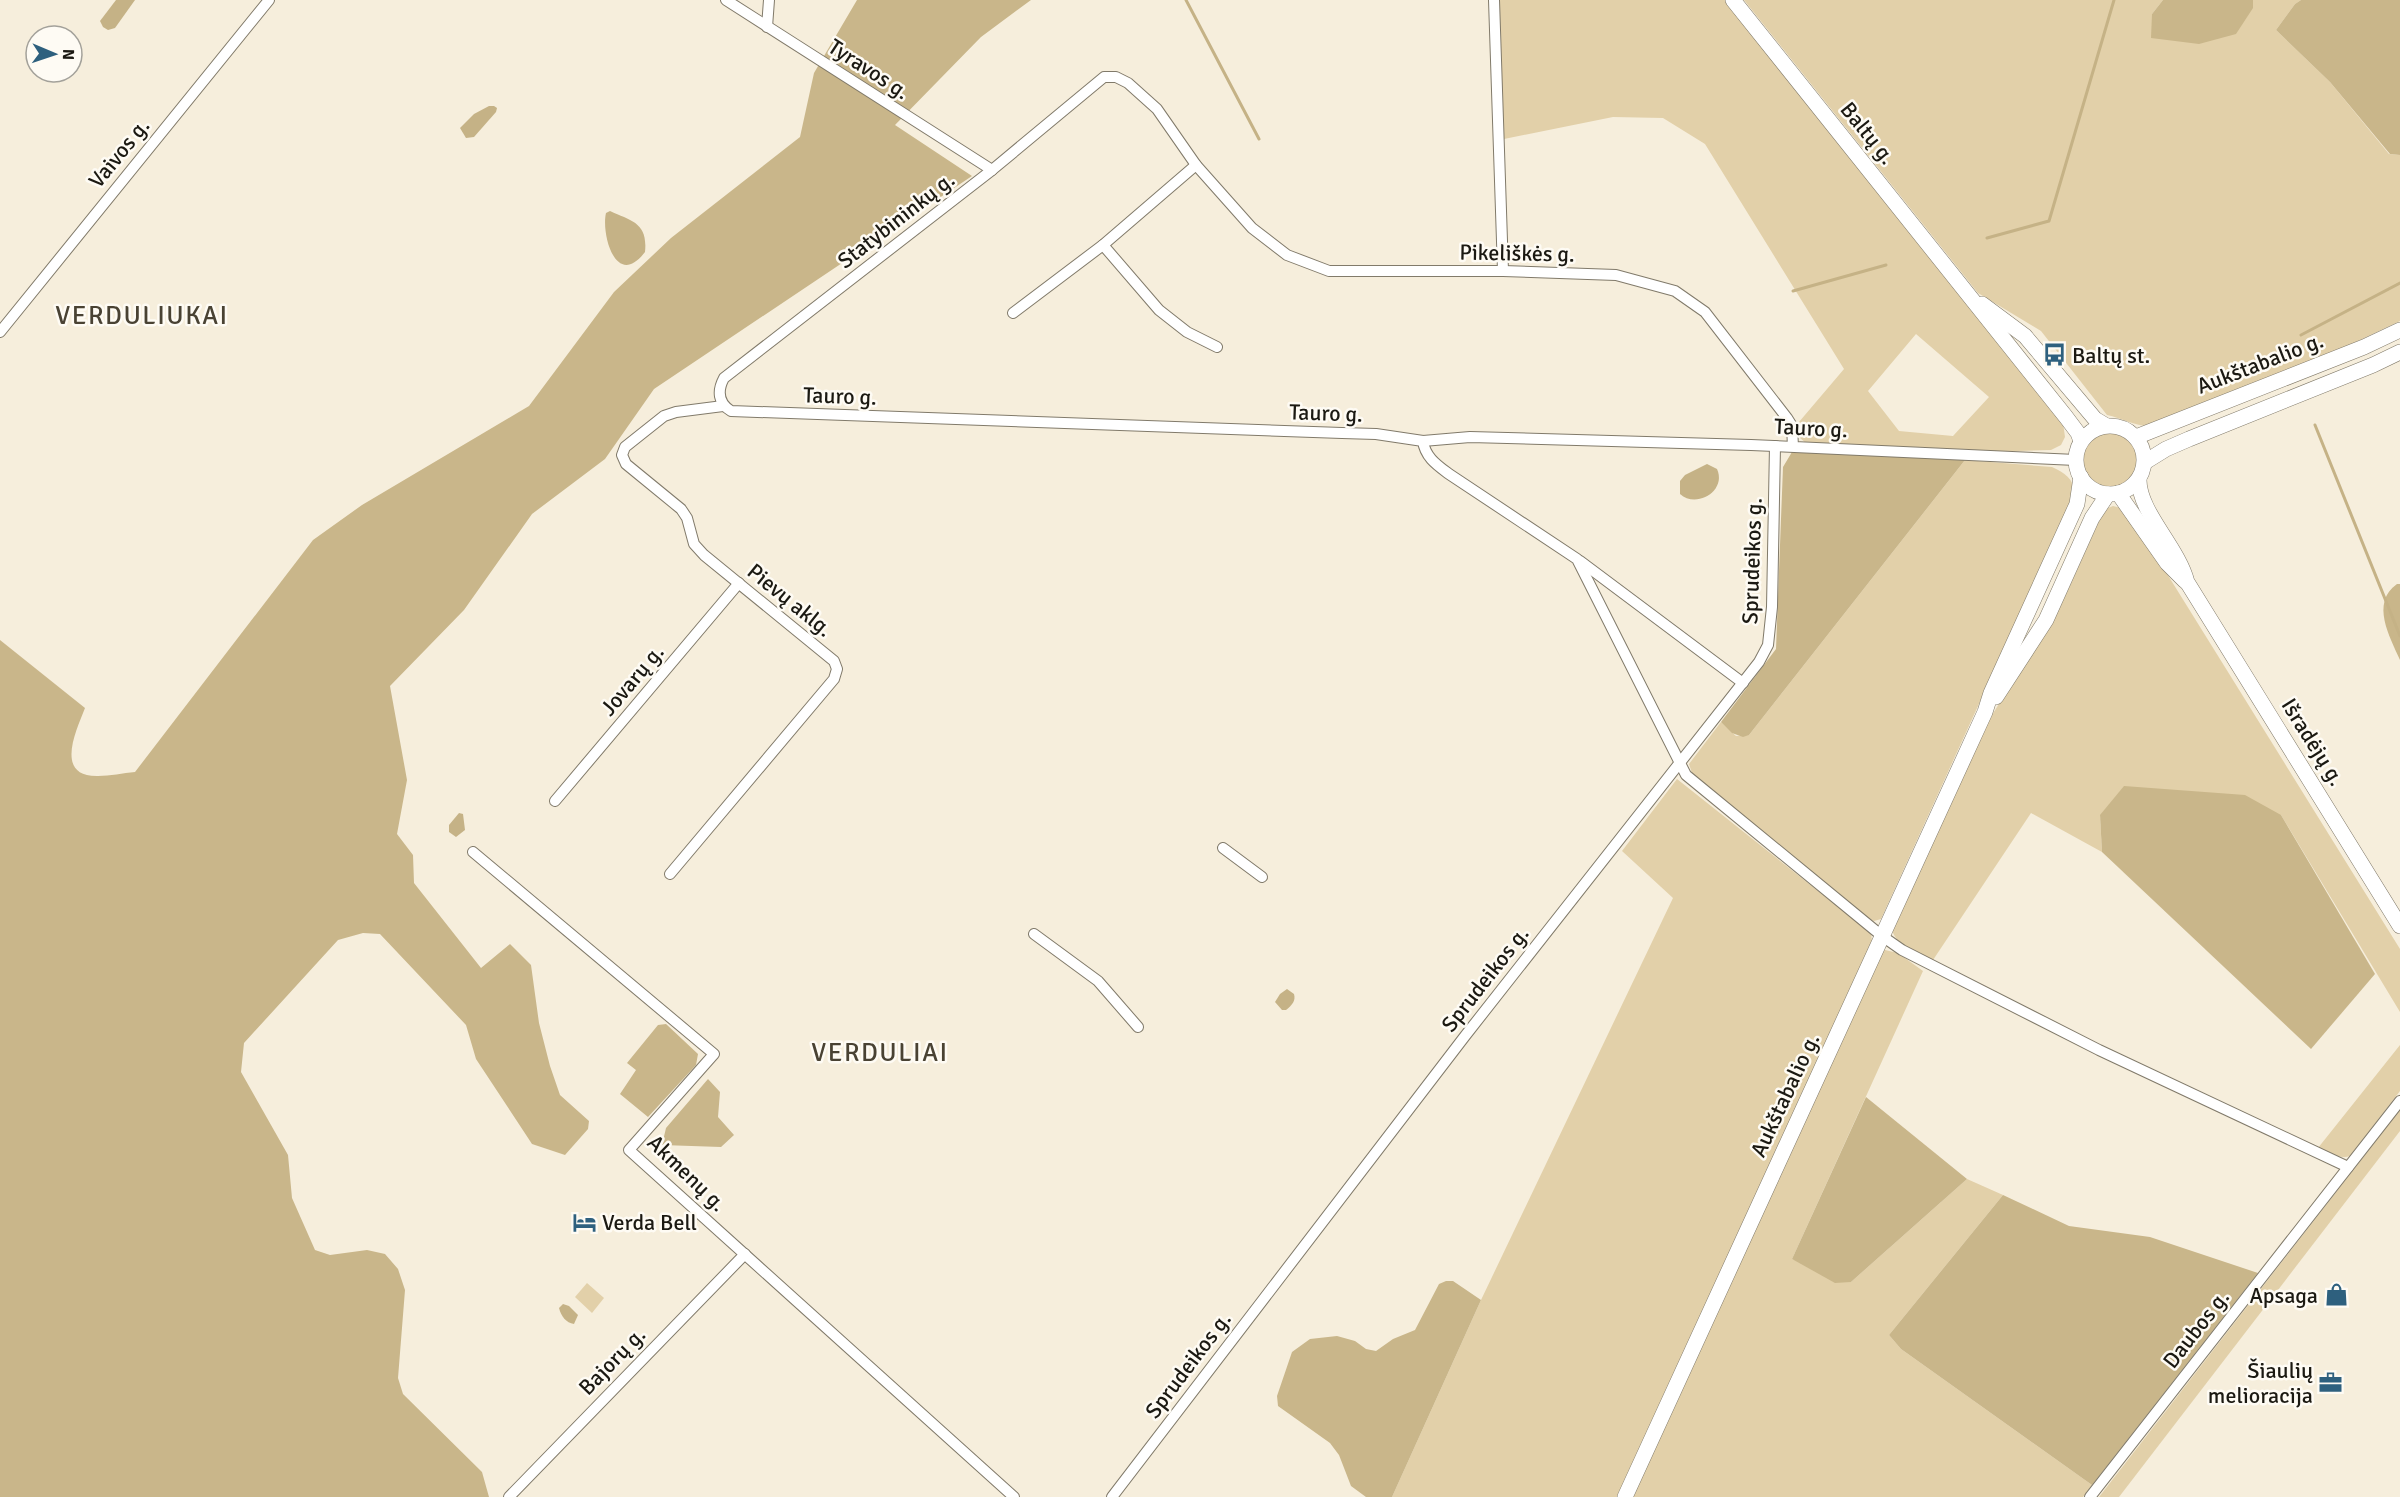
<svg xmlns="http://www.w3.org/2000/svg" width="2400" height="1497" viewBox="0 0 2400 1497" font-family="Signika,sans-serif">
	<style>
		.green { fill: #e2d0a9; fill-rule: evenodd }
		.forest { fill: #c9b68a }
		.water { fill: #c5b286 }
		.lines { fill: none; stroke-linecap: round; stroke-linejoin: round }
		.stream { stroke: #c5b286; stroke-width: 3 }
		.street-casing { stroke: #817a6a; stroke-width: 12 }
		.secondary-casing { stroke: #817a6a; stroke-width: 16 }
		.street { stroke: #fff; stroke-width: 10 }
		.secondary { stroke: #fff; stroke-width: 15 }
		.labels { text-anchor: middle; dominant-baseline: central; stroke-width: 5; stroke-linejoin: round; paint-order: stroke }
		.street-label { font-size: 22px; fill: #1b1912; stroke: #fefbf4 }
		.poi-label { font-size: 22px; fill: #1b1912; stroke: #fefbf4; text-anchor: start }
		.quarter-label { font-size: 26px; letter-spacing: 1.5px; fill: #494233; stroke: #fefbf4 }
	</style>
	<rect width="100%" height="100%" fill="#f6eedc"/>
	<g class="green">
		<path d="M1499 0H1725L2063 423 2065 437 2061 445 2051 450 1986 452 1806 443 1800 438 1799 422 1844 369 1705 144 1663 118 1613 117 1504 139ZM1916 334 1989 397 1953 436 1899 431 1868 391Z"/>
		<path d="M1744 0H2163L2152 14 2253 8V0H2301L2295 4 2276 30 2330 82 2389 154 2400 155V321L2305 366 2149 426C2135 426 2121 418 2107 415L2041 331 1978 293Z"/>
		<circle cx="2111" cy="459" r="28"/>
		<path d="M1965 460 2052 467C2065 473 2073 478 2075 493L1881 919 1874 921 1865 917 1693 776 1689 764 1721 722 1736 736 1749 735Z"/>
		<path d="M2113 506 2121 508 2133 519 2400 949V1012L2281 815H2100L2102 852 2031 813 1933 960C1918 953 1897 947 1892 930L1987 723 2061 605 2101 517 2108 508Z"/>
		<polygon points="1677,779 1871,933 1872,941 1618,1497 1392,1497 1481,1300 1673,898 1622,851"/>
		<polygon points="1885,950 1898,953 1923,971 1792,1259 1851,1282 1967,1179 2003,1195 1889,1335 1901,1349 2092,1485 2083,1497 1632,1497 1881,952"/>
		<path d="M2400 1045V1091L2350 1156C2340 1160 2328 1152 2318 1148Z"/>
		<polygon points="2400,1110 2400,1131 2119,1497 2099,1497"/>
		<polygon points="587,1283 604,1298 592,1313 575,1297"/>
	</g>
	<g class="forest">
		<path d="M857 0H1031L981 37 895 125 972 176 654 389 605 459 532 514 464 610 390 686 407 780 397 834 413 855 414 883 481 968 510 944 531 965 539 1023 550 1066 560 1095 589 1121 588 1129 565 1155 532 1144 476 1059 466 1025 380 934 363 933 338 940 244 1043 241 1072 288 1155 292 1198 315 1250 330 1255 367 1250 385 1254 398 1269 405 1290 398 1378 403 1394 482 1472 489 1497H0V640L85 708C76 731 54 777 98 776 110 776 123 773 135 772L313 540 362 505 529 406 614 292 671 238 800 137 814 73Z"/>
		<polygon points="2163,0 2253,0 2253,8 2236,34 2199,44 2151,38 2152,14"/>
		<polygon points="2301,0 2400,0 2400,155 2390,154 2330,82 2276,30 2295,4"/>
		<polygon points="1792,452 1965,460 1749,735 1743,737 1732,733 1721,722 1776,649 1783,467"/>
		<path d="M2397 584H2400V660C2390 637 2370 603 2397 584Z"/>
		<polygon points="2124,786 2245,795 2281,815 2375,974 2311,1049 2102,852 2100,815"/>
		<polygon points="666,1024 698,1054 696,1065 648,1117 620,1094 636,1070 627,1063 658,1025"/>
		<polygon points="708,1079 720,1092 718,1117 734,1135 721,1147 662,1145 666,1128"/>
		<polygon points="1866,1097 1967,1179 1851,1282 1835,1283 1792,1259"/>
		<polygon points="2003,1195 2069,1226 2150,1237 2258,1273 2092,1485 1901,1349 1889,1335"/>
		<polygon points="1446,1281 1453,1281 1481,1300 1392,1497 1366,1497 1351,1486 1339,1455 1330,1443 1278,1406 1277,1396 1292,1352 1310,1339 1337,1336 1355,1341 1366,1349 1376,1351 1393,1339 1415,1330 1439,1284"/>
	</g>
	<g class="water">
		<polygon points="116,0 135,0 115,28 108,30 103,27 100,21"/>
		<polygon points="489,106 494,106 497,108 496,112 474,137 466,138 460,128 474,114"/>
		<path d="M610 211C632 221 648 223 645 252 616 290 601 234 606 213Z"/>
		<path d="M1707 464 1717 469C1727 491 1696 509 1680 494V481L1685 475Z"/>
		<polygon points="459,813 463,814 465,830 456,837 449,832 449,825"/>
		<path d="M1287 989 1294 994C1296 1001 1292 1005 1286 1010H1282L1275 1002 1280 994Z"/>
		<path d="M563 1304 569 1306 578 1315 574 1324C566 1323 561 1316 559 1308Z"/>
	</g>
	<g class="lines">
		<g class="stream">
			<polyline points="1186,0 1259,139"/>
			<polyline points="1987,238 2049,221 2114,0"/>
			<polyline points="1793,291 1886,265"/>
			<polyline points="2301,335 2400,283"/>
			<polyline points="2315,425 2400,636"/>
		</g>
		<defs>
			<g id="street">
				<polyline points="726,0 992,170"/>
				<polyline points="1494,0 1503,271"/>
				<polyline points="767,27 769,0"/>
				<polyline points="1103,245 1159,310 1187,332 1217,347"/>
				<polyline points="1013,313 1103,245 1196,165"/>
				<polyline points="0,332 269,0"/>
				<path d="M1423 441C1425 457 1437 465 1449 474L1577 559 1686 775 1882 936 1902 950 2099 1050 2348 1167"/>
				<path d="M1793 447 1792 426 1787 418 1705 312 1675 291 1616 275 1503 271H1329L1287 255 1252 228 1196 165 1157 109 1128 83 1116 77H1104L992 170 724 378C717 391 718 403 731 411L1342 433 1376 434 1423 441 1470 437 1751 445 2076 460"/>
				<polyline points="1580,561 1743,683"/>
				<polyline points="555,801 739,583"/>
				<polyline points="1223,848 1262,877"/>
				<polyline points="473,852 714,1054 629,1150 1014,1497"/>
				<polyline points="670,874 834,679 837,669 834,661 704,555 694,544 687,518 681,509 626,464 622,455 625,447 664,416 676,412 723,406"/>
				<polyline points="1034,934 1098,981 1138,1027"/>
				<polyline points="509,1497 745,1254"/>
				<polyline points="1112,1497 1465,1036 1759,662 1768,645 1772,607 1775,446"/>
				<polyline points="2090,1497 2400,1101"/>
			</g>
			<g id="secondary">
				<polyline points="1733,0 2066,417 2078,433 2081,441"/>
				<polyline points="1982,304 2025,336 2095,419 2105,425"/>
				<circle cx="2110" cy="460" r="34"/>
				<polyline points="2136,437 2364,347 2400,330"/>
				<polyline points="2145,462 2166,449 2189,439 2373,365 2400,352"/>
				<path d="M2139 480C2139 512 2178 547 2187 582L2400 926"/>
				<polyline points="2118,493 2167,563 2185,581"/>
				<polyline points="1996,697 2046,620 2092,518 2108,494"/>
				<polyline points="1625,1497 1985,712 1991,693 2077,504 2081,477"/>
			</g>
		</defs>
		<use href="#street" class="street-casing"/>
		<use href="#secondary" class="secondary-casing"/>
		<use href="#street" class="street"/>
		<use href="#secondary" class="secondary"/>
	</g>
	<defs>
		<symbol id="bus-bare" viewBox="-9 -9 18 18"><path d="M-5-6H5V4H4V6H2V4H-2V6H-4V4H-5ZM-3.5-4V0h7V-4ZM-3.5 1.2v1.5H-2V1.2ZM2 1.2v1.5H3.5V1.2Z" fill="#2e607e" stroke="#fefbf4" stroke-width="2.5" paint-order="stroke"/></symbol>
		<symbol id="hotel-bare" viewBox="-9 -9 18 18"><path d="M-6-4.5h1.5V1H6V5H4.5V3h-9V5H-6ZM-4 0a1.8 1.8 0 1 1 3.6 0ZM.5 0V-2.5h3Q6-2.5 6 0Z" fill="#2e607e" stroke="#fefbf4" stroke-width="2.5" paint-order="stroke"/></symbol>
		<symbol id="shop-bare" viewBox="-9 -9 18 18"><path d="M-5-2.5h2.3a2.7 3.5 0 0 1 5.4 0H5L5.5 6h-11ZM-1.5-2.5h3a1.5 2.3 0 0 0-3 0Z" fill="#2e607e" stroke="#fefbf4" stroke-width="2.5" paint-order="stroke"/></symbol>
		<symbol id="office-bare" viewBox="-9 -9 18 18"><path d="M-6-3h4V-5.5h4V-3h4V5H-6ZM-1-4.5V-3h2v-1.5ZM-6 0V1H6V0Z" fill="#2e607e" stroke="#fefbf4" stroke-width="2.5" paint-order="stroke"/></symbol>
	</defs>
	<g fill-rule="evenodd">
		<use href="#bus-bare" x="2038" y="338" width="33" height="33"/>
		<use href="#hotel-bare" x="568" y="1206" width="33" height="33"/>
		<use href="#shop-bare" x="2320" y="1278" width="33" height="33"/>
		<use href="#office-bare" x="2314" y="1366" width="33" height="33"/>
	</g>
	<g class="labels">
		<g class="street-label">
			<text transform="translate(869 69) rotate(33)">Tyravos g.</text>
			<text transform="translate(1868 133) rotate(51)">Baltų g.</text>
			<text transform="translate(119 153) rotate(-51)">Vaivos g.</text>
			<text transform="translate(896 220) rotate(-38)">Statybininkų g.</text>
			<text transform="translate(1517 253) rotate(1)">Pikeliškės g.</text>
			<text transform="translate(2260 363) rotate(-21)">Aukštabalio g.</text>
			<text transform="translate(840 396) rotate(2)">Tauro g.</text>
			<text transform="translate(1326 413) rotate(2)">Tauro g.</text>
			<text transform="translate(1811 428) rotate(3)">Tauro g.</text>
			<text transform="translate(1752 561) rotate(-88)">Sprudeikos g.</text>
			<text transform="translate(790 600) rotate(39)">Pievų aklg.</text>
			<text transform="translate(632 680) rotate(-50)">Jovarų g.</text>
			<text transform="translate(2313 742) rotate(58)">Išradėjų g.</text>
			<text transform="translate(1485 979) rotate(-52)">Sprudeikos g.</text>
			<text transform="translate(1785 1095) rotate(-65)">Aukštabalio g.</text>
			<text transform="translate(687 1173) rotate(44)">Akmenų g.</text>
			<text transform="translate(2196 1329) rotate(-52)">Daubos g.</text>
			<text transform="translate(612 1361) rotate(-46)">Bajorų g.</text>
			<text transform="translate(1188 1365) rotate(-53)">Sprudeikos g.</text>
		</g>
		<g class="poi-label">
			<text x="2072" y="355">Baltų st.</text>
			<text x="602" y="1222">Verda Bell</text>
			<text x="2318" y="1295" text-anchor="end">Apsaga</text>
			<text x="2313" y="1370" text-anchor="end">Šiaulių<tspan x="2313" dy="25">melioracija</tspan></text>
		</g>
		<g class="quarter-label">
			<text x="142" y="316">VERDULIUKAI</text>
			<text x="880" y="1053">VERDULIAI</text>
		</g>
	</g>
	<g transform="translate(54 54) rotate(92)"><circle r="28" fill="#fefbf4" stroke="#a3a19a" stroke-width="1.5"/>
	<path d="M0-4.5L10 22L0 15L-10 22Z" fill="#2e607e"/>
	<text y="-9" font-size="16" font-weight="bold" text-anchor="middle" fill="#1b1912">N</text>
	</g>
</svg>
